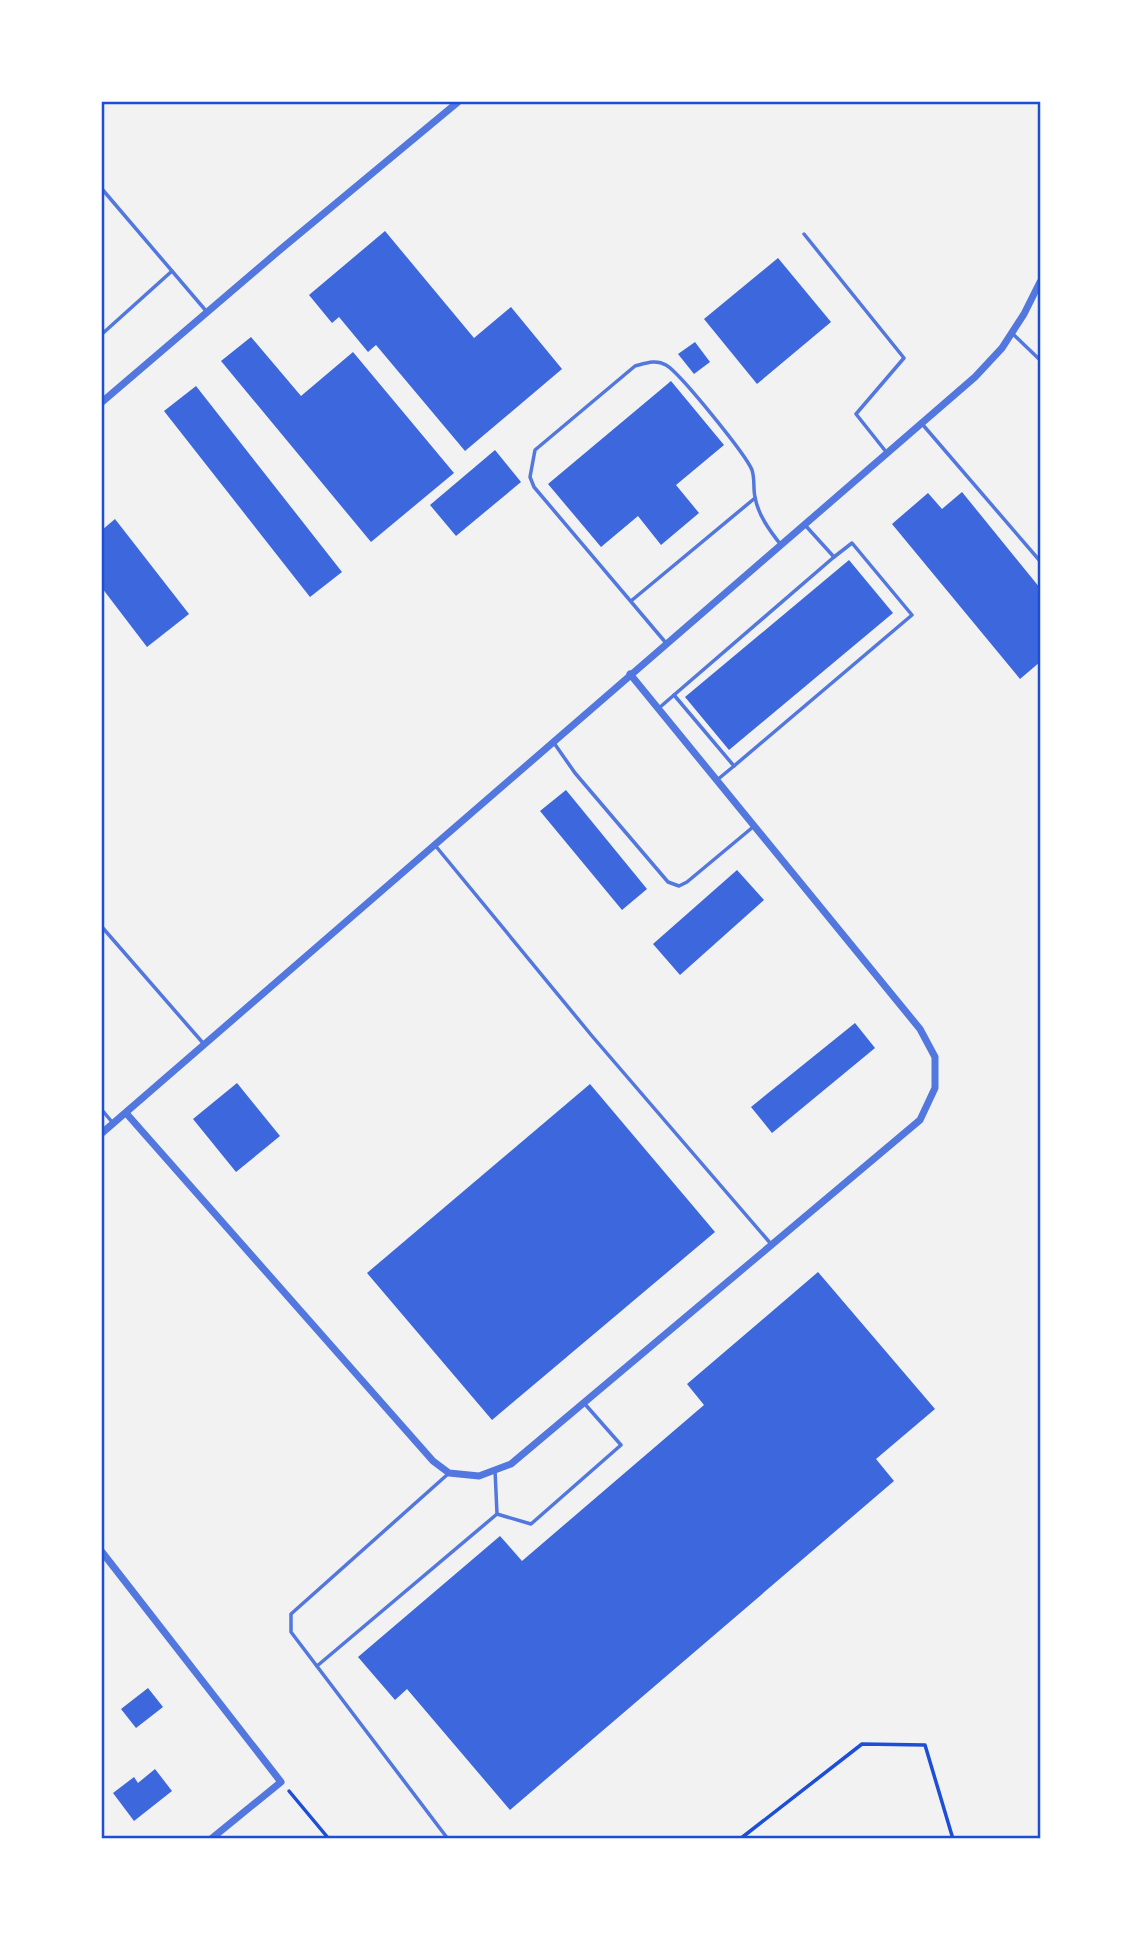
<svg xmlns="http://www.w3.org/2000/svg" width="1142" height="1940" viewBox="0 0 1142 1940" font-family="Helvetica,sans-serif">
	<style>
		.building { fill: #3d67dc }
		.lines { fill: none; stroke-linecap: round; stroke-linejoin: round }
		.path { stroke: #1d4ed8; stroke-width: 3.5 }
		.service { stroke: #5277de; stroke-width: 3.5 }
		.minor { stroke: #5277de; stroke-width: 7 }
		.neatline { fill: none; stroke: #1d4ed8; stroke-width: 2.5 }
	</style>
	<rect width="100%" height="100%" fill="#f2f2f2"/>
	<g class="building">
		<polygon points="385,231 474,338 511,307 562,369 465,451 376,345 368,352 339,317 332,323 309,295"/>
		<polygon points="778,258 831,322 757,384 704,319"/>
		<polygon points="251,337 301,396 353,352 454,473 371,542 221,361"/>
		<polygon points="695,342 710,362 694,374 678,354"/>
		<polygon points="671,381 724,445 676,485 699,513 661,545 638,516 601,547 548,484"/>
		<polygon points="196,386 342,572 310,597 164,411"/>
		<polygon points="495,450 521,482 456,536 430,505"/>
		<polygon points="962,492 1040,588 1040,662 1020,679 892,524 928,493 942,509"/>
		<polygon points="115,519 189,614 147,647 102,588 102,530"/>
		<polygon points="849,560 893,613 729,750 685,697"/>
		<polygon points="566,790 647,889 622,910 540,811"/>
		<polygon points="737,870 764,900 680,975 653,944"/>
		<polygon points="855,1023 875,1048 772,1133 751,1107"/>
		<polygon points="237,1083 280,1136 236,1172 193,1119"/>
		<polygon points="590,1084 715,1232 492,1420 367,1273"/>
		<polygon points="818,1272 935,1409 876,1459 894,1481 510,1810 407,1689 395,1700 358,1657 500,1536 522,1561 704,1405 687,1384"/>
		<polygon points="148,1688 163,1707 136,1728 121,1709"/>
		<polygon points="155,1769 172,1791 134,1821 113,1793 134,1777 138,1783"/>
	</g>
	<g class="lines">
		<g class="path">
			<polyline points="289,1791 329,1839"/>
			<polyline points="740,1839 862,1744 925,1745 953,1839"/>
		</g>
		<g class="service">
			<polyline points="102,189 207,312"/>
			<polyline points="804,234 904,358 856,414 887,453"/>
			<polyline points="102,334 172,271"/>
			<polyline points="1013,334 1040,360"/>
			<polyline points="923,425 1040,561"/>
			<polyline points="631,601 755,498"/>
			<path d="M666 643 534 487 530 477 535 450 635 366C646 363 656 359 666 365 680 373 746 455 752 470 755 479 753 489 755 497 758 515 770 531 781 545"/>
			<polyline points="674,695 834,557"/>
			<polyline points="659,708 674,695 734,766 717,780"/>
			<polyline points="554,743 575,773 668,882 679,886 687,882 753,827"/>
			<polyline points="734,766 912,615 852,543 834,557 805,525"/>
			<polyline points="434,844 592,1036 771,1244"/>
			<polyline points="102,927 203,1043"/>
			<polyline points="102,1110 112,1122"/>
			<polyline points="448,1474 291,1614 291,1632 448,1839"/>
			<polyline points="497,1514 531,1524 621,1445 584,1403"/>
			<polyline points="317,1666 497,1514 495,1470"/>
		</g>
		<g class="minor">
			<polyline points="102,402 281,249 458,102"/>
			<polyline points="126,1113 433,1461 449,1473 479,1476 511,1464 920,1120 935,1088 935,1057 920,1029 630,674"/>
			<polyline points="102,1133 975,377 1002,348 1024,314 1040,282"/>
			<polyline points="102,1552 281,1782 211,1839"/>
		</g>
	</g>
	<rect width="1142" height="1940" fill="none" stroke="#ffffff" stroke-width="206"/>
	<rect x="103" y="103" width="936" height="1734" class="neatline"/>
</svg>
